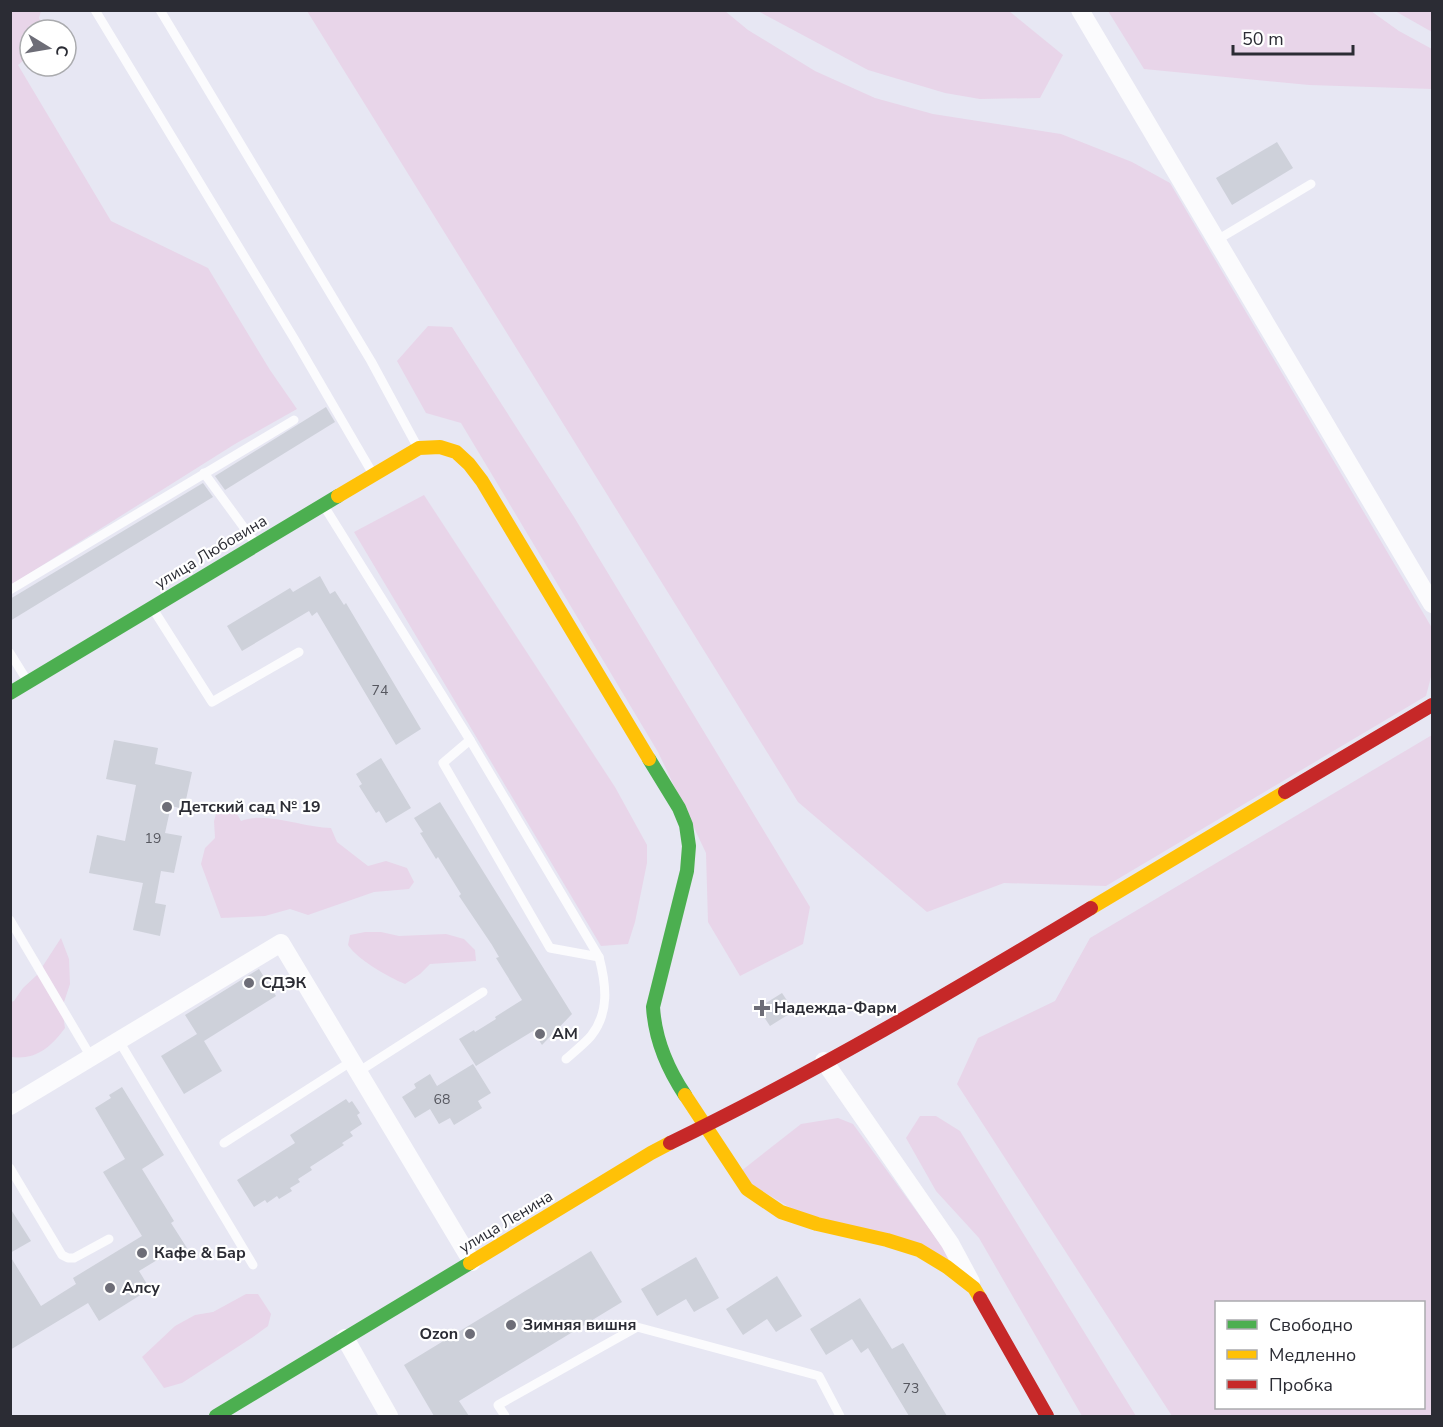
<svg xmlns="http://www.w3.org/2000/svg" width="1443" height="1427" viewBox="0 0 1443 1427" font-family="'Nunito Sans',sans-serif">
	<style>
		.green { fill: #e8d5e9; fill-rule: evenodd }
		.building { fill: #ced1da }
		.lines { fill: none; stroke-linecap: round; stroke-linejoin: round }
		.lane { stroke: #fbfbfd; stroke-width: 9 }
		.street { stroke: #fbfbfd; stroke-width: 18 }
		.fast { stroke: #4caf50; stroke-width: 14 }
		.slow { stroke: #ffc107; stroke-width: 14 }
		.jam { stroke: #c62828; stroke-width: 14 }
		.poi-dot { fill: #6d6d77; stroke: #fff; stroke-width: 2 }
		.labels { text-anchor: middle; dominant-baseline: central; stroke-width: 4.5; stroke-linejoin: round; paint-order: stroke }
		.number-label { font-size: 14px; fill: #56575f }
		.street-label { font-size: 16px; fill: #2b2c34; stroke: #fff }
		.poi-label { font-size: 16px; font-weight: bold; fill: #2b2c34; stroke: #fff; text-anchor: start }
	</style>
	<rect width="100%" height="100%" fill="#e7e7f3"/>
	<g class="green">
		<polygon points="11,11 41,11 39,18 45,30 30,30 30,55 18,65 111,221 208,268 270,370 297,409 235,444 11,585"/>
		<polygon points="307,11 725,11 748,30 815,71 875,98 933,114 1061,134 1132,162 1170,183 1432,628 1432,673 1426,696 1106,886 1004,883 927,912 798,802"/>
		<polygon points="758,11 1009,11 1063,55 1040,98 980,99 945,93 868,70"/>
		<polygon points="1108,11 1371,11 1399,31 1432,49 1432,89 1309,85 1144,69"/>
		<polygon points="1395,11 1432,11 1432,32"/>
		<polygon points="428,326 452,327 574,517 810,907 803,944 740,976 708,922 706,853 658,752 461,423 426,413 397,361"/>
		<polygon points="424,495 615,787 647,845 647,863 635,922 628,944 601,946 354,532"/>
		<path d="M1432 735V1416H1172L957 1084 978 1038 1055 1001 1090 938ZM1216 1302H1424V1408H1216Z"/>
		<path d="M232 805 241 821C265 811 304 828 331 828L337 842 368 866 386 861 407 868 414 882 409 889 374 892 308 915 290 909 265 916 221 918 201 864 205 848 215 838 214 821 218 807Z"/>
		<path d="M365 932H381L399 936 446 934 464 939 475 950 476 961 430 964 420 974 405 984C388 977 358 960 348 945L350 935Z"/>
		<path d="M61 938 69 959 70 984 62 1008 65 1028C50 1048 36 1060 11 1057V1002L14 1001 23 988 37 975Z"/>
		<polygon points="920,1116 936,1116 960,1131 1136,1416 1082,1416 979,1238 936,1191 906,1138"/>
		<polygon points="838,1118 853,1124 952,1260 817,1224 736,1175 801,1124"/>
		<polygon points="246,1294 258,1294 271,1314 268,1326 253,1337 182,1383 164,1388 142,1357 175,1326 195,1315 213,1312"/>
	</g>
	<g class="building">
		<polygon points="1277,142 1293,168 1232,205 1216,178"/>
		<polygon points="326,407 335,422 225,490 215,476"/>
		<polygon points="203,483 213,497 10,621 10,599"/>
		<polygon points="320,576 330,594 335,591 344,605 346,603 421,729 396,745 317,612 312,616 309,611 242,651 227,626 290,588 293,592"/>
		<polygon points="114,740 158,748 155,764 192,772 184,809 171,806 165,833 182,836 174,873 161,871 155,903 166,905 160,936 133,930 143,883 89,873 97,835 125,841 136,785 106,779"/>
		<polygon points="381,758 411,808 386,823 379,811 376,813 359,786 362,784 356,774"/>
		<polygon points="440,802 572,1014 542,1045 533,1031 476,1066 459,1039 474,1030 475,1032 496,1019 495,1017 522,1000 496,958 499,957 492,945 459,896 461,894 438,857 436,859 420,833 423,832 414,818"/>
		<polygon points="259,969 276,996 204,1041 222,1071 184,1094 161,1056 197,1034 185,1015"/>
		<polygon points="782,993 794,1011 770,1026 758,1008"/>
		<polygon points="473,1064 491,1093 478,1101 482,1108 454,1125 450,1118 439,1124 430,1109 415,1118 402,1097 416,1088 414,1084 430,1074 437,1086"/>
		<polygon points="122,1087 164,1155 142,1169 174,1221 171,1223 187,1248 169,1259 167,1254 139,1271 150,1289 99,1321 88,1303 10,1350 10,1256 41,1306 76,1284 73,1278 142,1236 103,1172 125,1159 95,1108 111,1098 109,1095"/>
		<polygon points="346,1099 349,1103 352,1101 360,1113 357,1115 362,1124 350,1132 353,1136 342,1143 344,1145 310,1167 312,1170 298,1179 300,1182 290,1188 292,1191 279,1199 277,1196 267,1203 265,1200 254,1207 237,1180 295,1143 290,1135"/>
		<polygon points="10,1208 31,1241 10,1253"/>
		<polygon points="591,1251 622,1302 459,1401 469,1416 434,1416 404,1365"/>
		<polygon points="696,1257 719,1298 694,1312 686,1299 657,1316 641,1289"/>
		<polygon points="777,1276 802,1316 776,1332 767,1319 743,1335 726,1309"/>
		<polygon points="860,1298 892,1349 903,1343 947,1416 909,1416 868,1348 861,1353 852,1339 826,1355 810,1329"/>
	</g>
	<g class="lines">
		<g class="lane">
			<polyline points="95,10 295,340 373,474"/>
			<polyline points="160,10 371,361 417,446"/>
			<polyline points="1217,240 1311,184"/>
			<polyline points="204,473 256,544"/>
			<polyline points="324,506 470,740 443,763 550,948 599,957"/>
			<polyline points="10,590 294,420"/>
			<polyline points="153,609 212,702 299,652"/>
			<polyline points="10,653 28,682"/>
			<path d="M470 740 599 957C606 984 610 1012 591 1036 584 1044 574 1052 566 1059"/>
			<polyline points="10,920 91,1057"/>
			<polyline points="119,1041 253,1265"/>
			<polyline points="358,1072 483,992"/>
			<polyline points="224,1143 352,1061"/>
			<polyline points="10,1168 62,1255 68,1258 74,1258 109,1239"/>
			<polyline points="505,1416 498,1405 637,1327 819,1376 840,1416"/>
		</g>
		<g class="street">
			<polyline points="1080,10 1432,604"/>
			<polyline points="824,1061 950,1243 971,1282"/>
			<polyline points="10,1106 281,943 472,1262"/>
			<polyline points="345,1338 389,1416"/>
		</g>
		<g class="fast">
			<polyline points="10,693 338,496"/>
			<path d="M649 759 679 808 686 825 689 846 687 871 653 1007C655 1040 667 1068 685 1095"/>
			<polyline points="216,1416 470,1263"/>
		</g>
		<g class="slow">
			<polyline points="338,496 419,448 440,447 456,452 469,464 482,481 649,759"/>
			<polyline points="1091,908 1285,792"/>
			<polyline points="685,1095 747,1189 781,1212 817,1224 887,1240 919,1250 947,1267 974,1288 980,1298"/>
			<polyline points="470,1263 651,1153 670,1143"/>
		</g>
		<g class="jam">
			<polyline points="1285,792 1432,705"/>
			<path d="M670 1143C814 1073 953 991 1091 908"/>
			<polyline points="980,1298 1047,1416"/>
		</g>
	</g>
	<g class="poi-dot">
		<circle cx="167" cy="807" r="6"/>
		<circle cx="249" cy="983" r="6"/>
		<path d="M759 999h6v6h6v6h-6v6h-6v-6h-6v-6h6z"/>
		<circle cx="540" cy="1034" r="6"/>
		<circle cx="142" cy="1253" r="6"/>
		<circle cx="110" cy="1288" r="6"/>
		<circle cx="511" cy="1325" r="6"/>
		<circle cx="470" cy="1334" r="6"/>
	</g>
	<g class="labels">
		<g class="number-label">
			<text x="380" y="690">74</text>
			<text x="153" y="838">19</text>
			<text x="442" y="1099">68</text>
			<text x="911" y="1388">73</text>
		</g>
		<g class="street-label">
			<text transform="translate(211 552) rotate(-31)">улица Любовина</text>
			<text transform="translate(506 1222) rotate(-31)">улица Ленина</text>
		</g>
		<g class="poi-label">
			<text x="179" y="807">Детский сад № 19</text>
			<text x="261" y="983">СДЭК</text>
			<text x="774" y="1008">Надежда-Фарм</text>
			<text x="552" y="1034">АМ</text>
			<text x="154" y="1253">Кафе &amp; Бар</text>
			<text x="122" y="1288">Алсу</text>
			<text x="523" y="1325">Зимняя вишня</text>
			<text x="458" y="1334" text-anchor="end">Ozon</text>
		</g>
	</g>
	<rect width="1443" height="1427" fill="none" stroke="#2b2c34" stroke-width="24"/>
	<rect x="1215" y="1301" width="210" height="108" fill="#ffffff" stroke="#aaabae" stroke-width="1.5"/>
	<rect x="1227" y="1320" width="30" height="9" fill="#4caf50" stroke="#aaabae" stroke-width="1.5"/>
	<text x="1269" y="1331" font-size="18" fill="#2b2c34">Свободно</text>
	<rect x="1227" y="1350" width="30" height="9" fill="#ffc107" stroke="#aaabae" stroke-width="1.5"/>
	<text x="1269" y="1361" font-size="18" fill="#2b2c34">Медленно</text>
	<rect x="1227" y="1380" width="30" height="9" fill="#c62828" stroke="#aaabae" stroke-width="1.5"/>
	<text x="1269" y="1391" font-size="18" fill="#2b2c34">Пробка</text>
	<g transform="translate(48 48) rotate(101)"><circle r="28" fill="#ffffff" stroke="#aaabae" stroke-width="1.5"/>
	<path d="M0-4.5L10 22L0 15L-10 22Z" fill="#6d6d77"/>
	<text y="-9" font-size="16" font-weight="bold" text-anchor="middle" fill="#2b2c34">С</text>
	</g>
	<path d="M1233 45v9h120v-9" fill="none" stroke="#2b2c34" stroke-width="3"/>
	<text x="1242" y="45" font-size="18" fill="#2b2c34" stroke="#ffffff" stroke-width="4.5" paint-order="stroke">50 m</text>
</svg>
